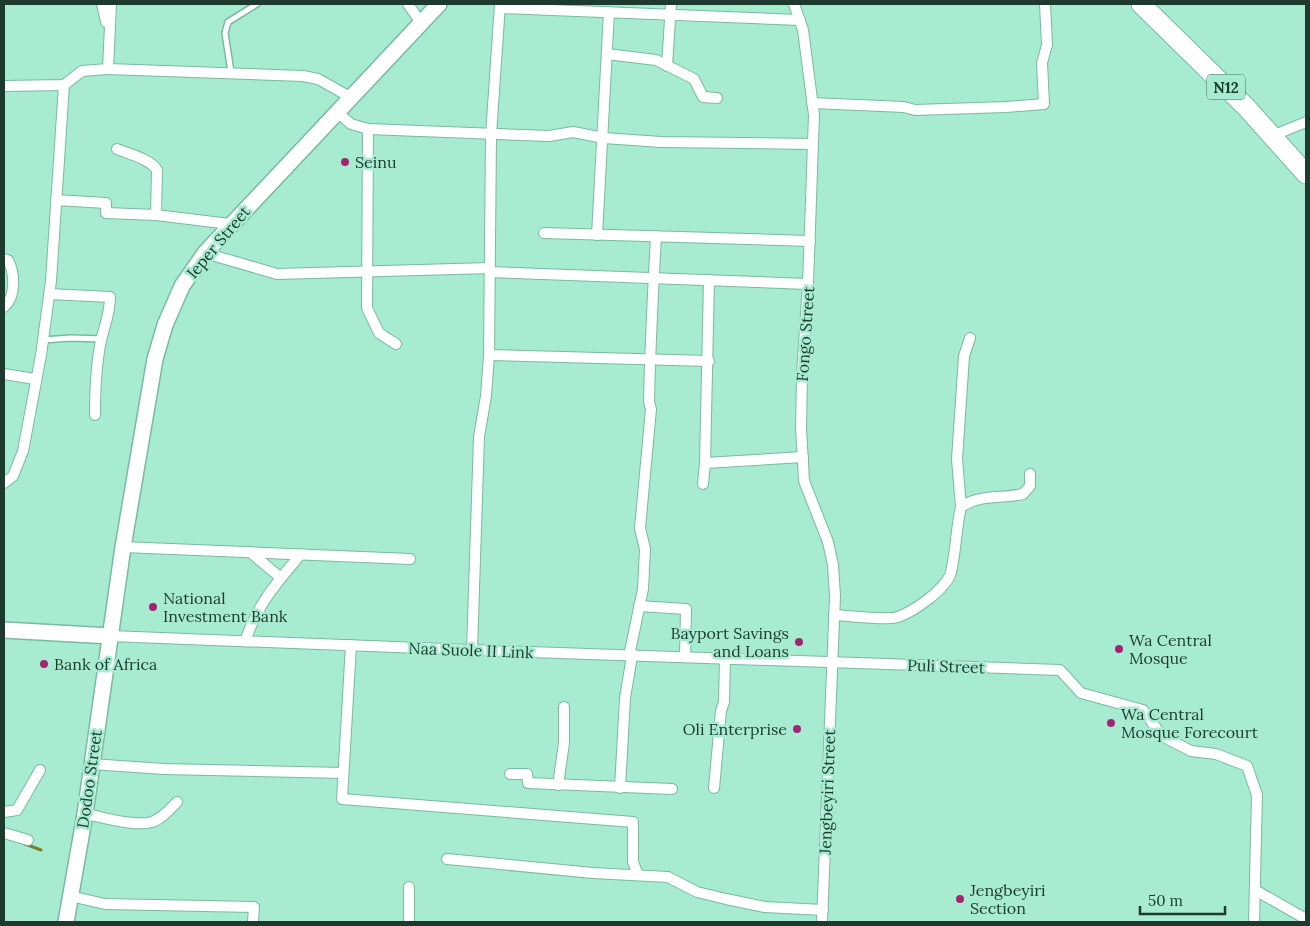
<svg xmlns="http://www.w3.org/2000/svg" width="1310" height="926" viewBox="0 0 1310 926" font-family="Lora,serif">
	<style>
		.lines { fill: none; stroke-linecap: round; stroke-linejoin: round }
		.stream { stroke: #7b8134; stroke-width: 3 }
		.lane-casing { stroke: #77bba0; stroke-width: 8 }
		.street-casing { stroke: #77bba0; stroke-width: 12 }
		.secondary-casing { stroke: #77bba0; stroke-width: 18 }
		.highway-casing { stroke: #77bba0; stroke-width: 21 }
		.lane { stroke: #fff; stroke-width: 5 }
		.street { stroke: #fff; stroke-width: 10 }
		.secondary { stroke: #fff; stroke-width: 15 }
		.highway { stroke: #fff; stroke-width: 19 }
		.poi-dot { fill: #a42474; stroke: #a7ecd0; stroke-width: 2 }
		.labels { text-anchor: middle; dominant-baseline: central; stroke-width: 5; stroke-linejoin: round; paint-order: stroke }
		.shield { fill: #a7ecd0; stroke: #476f5f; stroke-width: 1 }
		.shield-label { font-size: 15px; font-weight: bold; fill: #1e3a2f }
		.poi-label { font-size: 16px; fill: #1e3a2f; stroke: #a7ecd0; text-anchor: start }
		.street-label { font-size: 16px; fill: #1e3a2f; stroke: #a7ecd0 }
	</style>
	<rect width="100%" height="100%" fill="#a7ecd0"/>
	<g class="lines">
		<polyline class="stream" points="25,844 41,850"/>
		<defs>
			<g id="lane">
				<polyline points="231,72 225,33 228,22 257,4"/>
				<polyline points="43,340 71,338 102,339"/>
			</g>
			<g id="street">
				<polyline points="102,4 106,22"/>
				<polyline points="111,4 108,69 303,76 318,79 350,97"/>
				<polyline points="408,4 421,23"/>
				<polyline points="794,4 803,30 814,115 808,284 802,374 801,428 804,481 828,542 833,565 835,596 822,922"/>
				<polyline points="500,8 800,20"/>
				<polyline points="607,54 656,60 694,79 703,97 717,98"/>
				<polyline points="667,66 671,4"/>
				<polyline points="4,86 64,85 82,71 108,69"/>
				<polyline points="812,103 904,107 915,110 1006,107 1044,104 1042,63 1047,45 1045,4"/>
				<polyline points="337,112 351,124 368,129 549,136 573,132 604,138 661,142 813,144"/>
				<polyline points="368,129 367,308 379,333 396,344"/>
				<polyline points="1272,136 1306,122"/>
				<path d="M117 149C129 154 150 159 157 170L156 215"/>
				<polyline points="56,200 106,203 106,213 156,215 230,224"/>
				<polyline points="544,233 810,241"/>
				<polyline points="597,235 609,12"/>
				<polyline points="205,253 277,274 490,268"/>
				<path d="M4 259 8 260C15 273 16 297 4 307"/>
				<polyline points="490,272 808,284"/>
				<path d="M49 294 110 297C110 313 105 325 101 340 96 365 95 390 95 415"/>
				<polyline points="489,355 709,361"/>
				<polyline points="4,374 35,379"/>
				<polyline points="705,463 709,280"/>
				<polyline points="4,483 13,476 23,451 41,355 51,281 64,85"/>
				<polyline points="703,484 705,463 803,457"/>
				<polyline points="961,507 957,459 964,356 970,338"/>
				<polyline points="123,547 410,559"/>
				<polyline points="250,552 281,578"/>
				<polyline points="639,606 686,609 685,657"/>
				<path d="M834 615C853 616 873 619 892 618 908 617 948 588 951 572 956 551 956 528 961 507 979 494 1001 499 1023 494L1030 486V474"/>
				<polyline points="110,636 472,650 1060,670 1081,693 1143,710 1162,736 1191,751 1216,754 1247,766 1257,795 1254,922"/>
				<path d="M245 641C259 602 275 585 301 554"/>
				<polyline points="351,645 342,799 633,822 633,862 638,875"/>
				<polyline points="472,650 479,437 486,396 489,355 491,135 500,4"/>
				<path d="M629 656 643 589 645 549 640 528 651 409 649 402C650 347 653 291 656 236"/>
				<polyline points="91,764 164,769 343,773"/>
				<polyline points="510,774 527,774 528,783 672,789"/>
				<polyline points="558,785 564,743 564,707"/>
				<polyline points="620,788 625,698 632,656"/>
				<polyline points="714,788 721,711 724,702 725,658"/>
				<polyline points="4,812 17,810 40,770"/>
				<path d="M85 814C104 817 133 827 152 822 163 818 170 809 177 802"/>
				<polyline points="4,833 28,840"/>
				<polyline points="447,859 593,873 668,877 697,892 726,899 765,907 823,910"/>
				<polyline points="1255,890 1306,919"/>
				<polyline points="70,896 105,904 254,907 253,922"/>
				<polyline points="409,922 409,887"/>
			</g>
			<g id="secondary">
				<polyline points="4,630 110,636"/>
				<polyline points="66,922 85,814 123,547 155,359 165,325 182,286 205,253 439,4"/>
			</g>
			<polyline id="highway" points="1141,4 1246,107 1306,174"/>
		</defs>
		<use href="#lane" class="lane-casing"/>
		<use href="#street" class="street-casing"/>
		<use href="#secondary" class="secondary-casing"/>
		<use href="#highway" class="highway-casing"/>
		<use href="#lane" class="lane"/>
		<use href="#street" class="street"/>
		<use href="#secondary" class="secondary"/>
		<use href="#highway" class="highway"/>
	</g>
	<g class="poi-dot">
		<circle cx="345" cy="162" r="5"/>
		<circle cx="153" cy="607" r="5"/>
		<circle cx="799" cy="642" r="5"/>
		<circle cx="1119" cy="649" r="5"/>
		<circle cx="44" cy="664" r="5"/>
		<circle cx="1111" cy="723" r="5"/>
		<circle cx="797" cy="729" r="5"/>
		<circle cx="960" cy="899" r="5"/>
	</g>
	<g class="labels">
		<rect class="shield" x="1207" y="74.5" width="38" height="25" rx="4"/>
		<g class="shield-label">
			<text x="1226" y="87">N12</text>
		</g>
		<g class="poi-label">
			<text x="355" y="162">Seinu</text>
			<text x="163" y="598">National<tspan x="163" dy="18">Investment Bank</tspan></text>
			<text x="789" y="633" text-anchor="end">Bayport Savings<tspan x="789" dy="18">and Loans</tspan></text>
			<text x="1129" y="640">Wa Central<tspan x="1129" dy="18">Mosque</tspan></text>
			<text x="54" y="664">Bank of Africa</text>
			<text x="1121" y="714">Wa Central<tspan x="1121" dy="18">Mosque Forecourt</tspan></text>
			<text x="787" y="729" text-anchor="end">Oli Enterprise</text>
			<text x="970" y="890">Jengbeyiri<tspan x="970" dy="18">Section</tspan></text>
		</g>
		<g class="street-label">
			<text transform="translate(218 242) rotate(-50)">Ieper Street</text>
			<text transform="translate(805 334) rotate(-86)">Fongo Street</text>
			<text transform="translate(471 650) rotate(2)">Naa Suole II Link</text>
			<text transform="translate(946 666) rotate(2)">Puli Street</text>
			<text transform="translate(89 779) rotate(-82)">Dodoo Street</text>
			<text transform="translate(827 792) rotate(-88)">Jengbeyiri Street</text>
		</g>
	</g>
	<rect width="1310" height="926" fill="none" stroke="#1e3a2f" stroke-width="10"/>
	<path d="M1140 906v8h85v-8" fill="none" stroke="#1e3a2f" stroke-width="2.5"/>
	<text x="1148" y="906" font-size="15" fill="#1e3a2f" stroke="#a7ecd0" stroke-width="4" paint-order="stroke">50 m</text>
</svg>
